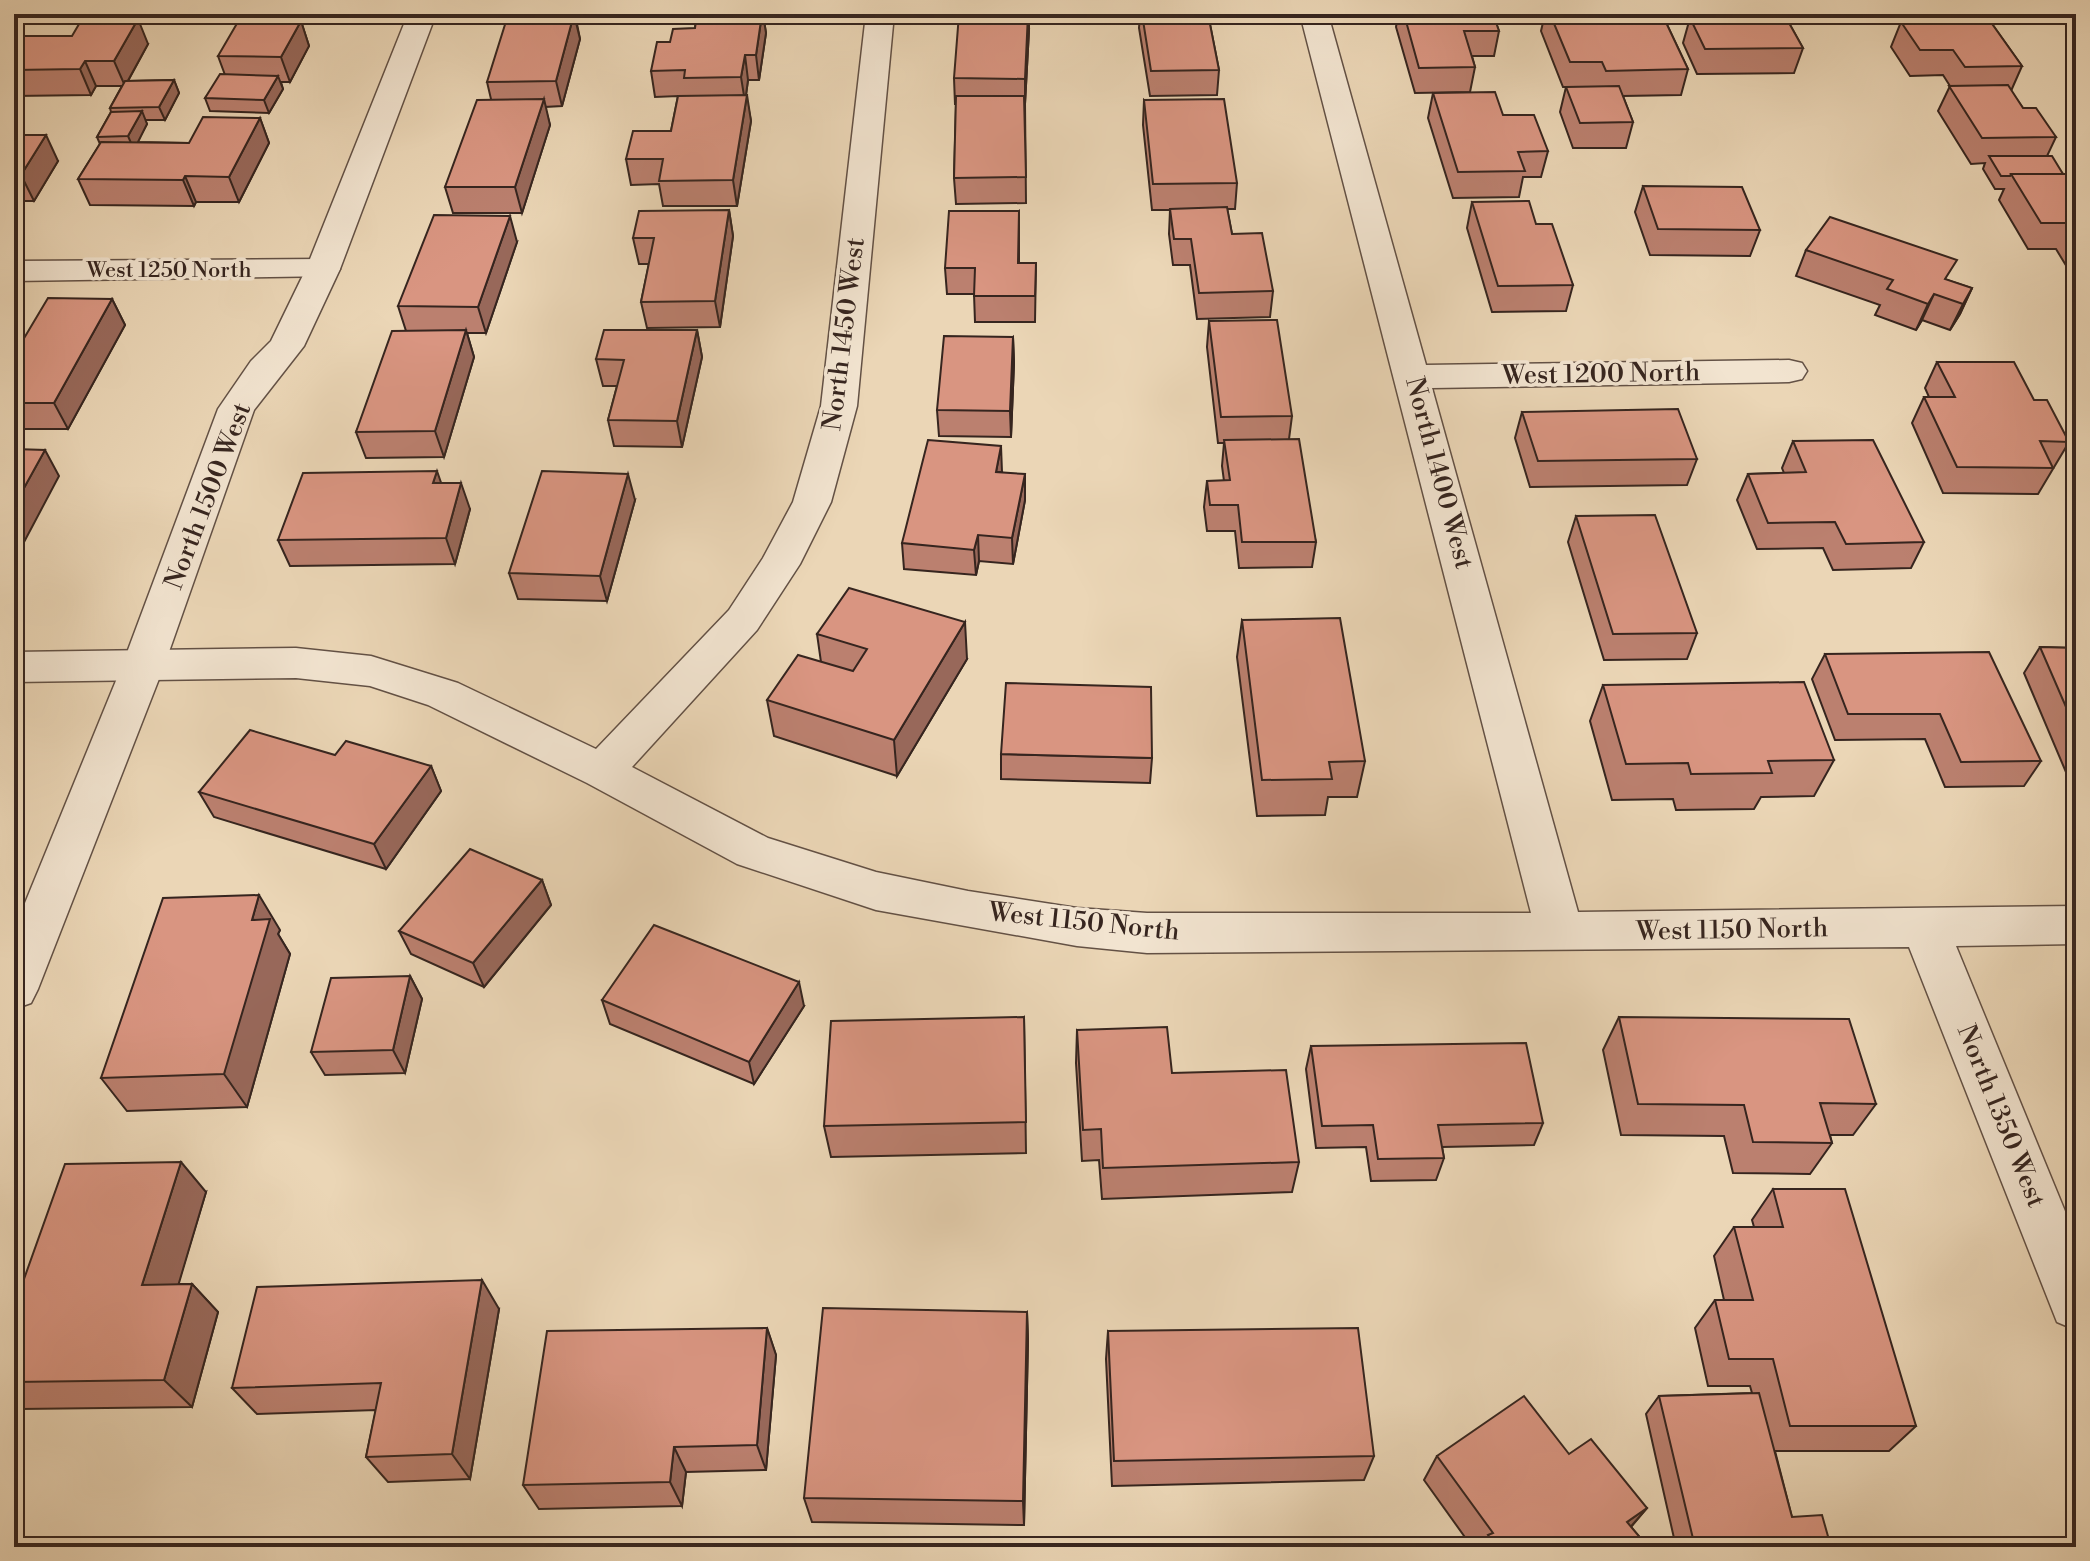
<svg xmlns="http://www.w3.org/2000/svg" width="2090" height="1561" viewBox="0 0 2090 1561" font-family="'Libre Bodoni',serif">
	<style>
		.lines { fill: none; stroke-linecap: round; stroke-linejoin: round }
		.minor-casing { stroke: #635145; stroke-width: 3 }
		.tertiary-casing { stroke: #635145; stroke-width: 3 }
		.minor { fill: #f2e4d0; fill-rule: evenodd }
		.tertiary { fill: #f2e4d0; fill-rule: evenodd }
		.wall { fill: #bb806f; stroke: #36251f; stroke-width: 2 }
		.shaded-wall { fill: #98685a; stroke: #36251f; stroke-width: 2 }
		.building { fill: #d99581; stroke: #36251f; stroke-width: 2 }
		.labels { text-anchor: middle; dominant-baseline: central; stroke-width: 7; stroke-linejoin: round; paint-order: stroke }
		.far-street-label { font-size: 22px; fill: #36251f; stroke: #f2e4d0 }
		.street-label { font-size: 26px; fill: #36251f; stroke: #f2e4d0 }
	</style>
	<rect width="100%" height="100%" fill="#ebd6b6"/>
	<filter id="stains"><feTurbulence type="fractalNoise" baseFrequency=".0025" numOctaves="4"/><feColorMatrix values="0 0 0 0 .2 0 0 0 0 .09 0 0 0 0 .02 0 0 0 .5 -.17"/></filter>
	<radialGradient id="worn" r=".72"><stop offset=".6" stop-color="#630" stop-opacity="0"/><stop offset="1" stop-color="#630" stop-opacity=".3"/></radialGradient>
	<g class="lines">
		<defs>
			<g id="minor">
				<polygon points="866,14 894,14 857,406 831,502 800,564 757,630 632,767 768,838 876,872 968,891 1077,908 1147,913 1531,913 1300,14 1328,14 1426,365 1789,360 1802,363 1807,371 1802,379 1789,382 1432,388 1578,912 2076,906 2076,944 1956,946 2076,1238 2076,1330 2057,1322 1909,947 1147,953 1077,946 876,910 737,864 587,783 428,705 370,686 296,678 14,682 14,652 296,648 371,656 458,683 596,749 729,610 763,558 793,502 821,406"/>
				<polygon points="323,259 335,262 340,269 335,276 14,281 14,261"/>
			</g>
			<polygon id="tertiary" points="408,14 436,14 340,269 304,346 254,410 164,666 38,989 31,1003 14,1009 14,930 122,666 218,409 251,361 271,341 306,269"/>
		</defs>
		<use href="#minor" class="minor-casing"/>
		<use href="#tertiary" class="tertiary-casing"/>
		<use href="#minor" class="minor"/>
		<use href="#tertiary" class="tertiary"/>
	</g>
	<g class="wall">
		<polygon points="575,14 580,39 562,106 545,107 550,125 522,213 453,213 445,187 491,99 487,82"/>
		<polygon points="697,14 763,14 766,33 759,80 748,80 746,95 751,121 737,206 663,206 659,184 631,185 626,159 671,131 678,96 655,97 651,71 670,42 695,28"/>
		<polygon points="1140,14 1208,14 1219,70 1217,95 1150,96 1139,28"/>
		<polygon points="1398,14 1493,14 1499,31 1494,56 1472,56 1475,67 1470,92 1415,93 1396,27"/>
		<polygon points="1545,14 1662,14 1688,69 1681,95 1623,96 1633,122 1626,148 1573,148 1560,112 1566,87 1563,87 1541,31"/>
		<polygon points="1724,14 1784,14 1803,48 1794,73 1697,74 1683,43 1690,18 1723,18"/>
		<polygon points="1915,14 1985,14 2022,66 2011,91 2023,108 2056,137 2047,156 2063,174 2076,174 2076,277 2073,277 2056,249 2028,249 1999,200 2004,189 1995,189 1983,169 1985,163 1971,164 1938,111 1950,86 1943,75 1910,76 1891,47 1901,22 1912,22"/>
		<polygon points="301,21 309,46 290,82 281,82 283,89 269,113 210,111 205,98 225,75 218,56"/>
		<polygon points="1029,30 1025,104 1026,203 956,204 954,178 956,104 955,104 954,78"/>
		<polygon points="72,36 148,44 128,81 174,80 179,93 165,120 145,120 147,124 137,142 189,143 260,118 269,143 239,202 196,202 194,206 90,205 78,179 100,144 97,137 111,112 110,108 122,86 96,86 91,95 14,96 14,45"/>
		<polygon points="1433,93 1503,115 1548,151 1541,177 1523,177 1519,197 1453,198 1428,118"/>
		<polygon points="1144,100 1237,183 1235,209 1227,209 1232,234 1273,291 1270,317 1197,319 1190,265 1173,265 1169,234 1170,210 1152,210 1143,125"/>
		<polygon points="14,135 58,161 34,201 14,201"/>
		<polygon points="1643,186 1760,230 1750,256 1650,255 1635,212"/>
		<polygon points="1472,202 1536,224 1573,285 1566,311 1492,312 1467,228"/>
		<polygon points="729,210 733,236 720,327 647,328 641,302 649,264 639,264 633,238"/>
		<polygon points="1019,211 1019,263 1036,263 1035,322 975,322 974,294 947,294 945,268"/>
		<polygon points="517,242 486,333 467,333 474,357 444,457 366,458 356,432 406,331 398,306"/>
		<polygon points="1806,250 1947,280 1972,288 1960,314 1950,330 1922,320 1916,330 1875,315 1880,305 1796,276"/>
		<polygon points="112,299 125,325 68,429 14,429 14,355"/>
		<polygon points="1209,321 1292,416 1289,439 1316,542 1312,567 1239,568 1235,531 1207,531 1204,507 1207,481 1224,481 1222,466 1224,443 1218,443 1207,347"/>
		<polygon points="697,330 702,357 682,447 614,446 608,420 617,386 603,386 596,359"/>
		<polygon points="1013,337 1014,363 1011,437 939,436 937,410"/>
		<polygon points="1937,362 2034,400 2069,442 2038,494 1943,493 1912,423 1924,397 1929,397 1925,388"/>
		<polygon points="1522,412 1697,459 1687,485 1530,487 1515,438"/>
		<polygon points="1793,441 1924,542 1911,568 1833,570 1823,548 1757,549 1737,500 1748,474 1784,473 1782,468"/>
		<polygon points="1002,472 1025,500 1013,564 979,561 976,575 904,569 902,543"/>
		<polygon points="441,483 470,509 455,564 290,566 278,540"/>
		<polygon points="635,500 607,601 518,599 509,573"/>
		<polygon points="1576,516 1697,633 1687,659 1604,660 1568,542"/>
		<polygon points="1242,620 1365,761 1357,797 1328,797 1325,815 1257,816 1237,657"/>
		<polygon points="817,634 967,659 897,776 774,736 767,700 821,662"/>
		<polygon points="2040,647 2076,648 2076,784 2071,784 2024,673"/>
		<polygon points="1825,654 2041,761 2024,786 1945,787 1925,739 1835,740 1812,679"/>
		<polygon points="1603,685 1834,760 1814,796 1761,797 1754,809 1676,810 1673,799 1612,800 1590,721"/>
		<polygon points="1001,754 1152,758 1150,783 1001,779"/>
		<polygon points="335,755 431,766 441,791 386,869 214,817 199,792"/>
		<polygon points="542,880 551,905 484,987 411,954 399,931"/>
		<polygon points="280,930 278,934 290,954 247,1107 127,1111 101,1078"/>
		<polygon points="410,976 422,999 405,1073 325,1075 311,1052"/>
		<polygon points="602,1000 804,1006 754,1084 610,1024"/>
		<polygon points="1024,1017 1026,1153 831,1157 824,1126"/>
		<polygon points="1619,1017 1876,1104 1853,1135 1830,1135 1832,1143 1810,1174 1733,1173 1724,1136 1621,1135 1603,1050"/>
		<polygon points="1077,1030 1172,1073 1299,1162 1292,1192 1102,1199 1099,1160 1082,1161 1076,1063"/>
		<polygon points="1311,1046 1543,1123 1534,1145 1442,1147 1444,1158 1436,1180 1371,1181 1366,1147 1316,1148 1306,1069"/>
		<polygon points="1773,1189 1916,1426 1889,1451 1775,1451 1792,1517 1831,1547 1676,1547 1646,1414 1659,1396 1752,1393 1750,1386 1708,1386 1695,1328 1715,1300 1724,1300 1714,1256 1734,1227 1754,1227 1752,1220"/>
		<polygon points="206,1192 178,1284 192,1284 218,1312 192,1407 20,1409 14,1404 14,1307"/>
		<polygon points="499,1309 470,1479 388,1482 366,1457 376,1410 257,1414 232,1388"/>
		<polygon points="1027,1312 1028,1340 1024,1525 812,1522 804,1498"/>
		<polygon points="767,1328 776,1355 766,1470 686,1472 682,1506 539,1509 523,1485"/>
		<polygon points="1108,1331 1374,1456 1364,1480 1112,1486 1106,1359"/>
		<polygon points="1569,1454 1647,1508 1631,1527 1648,1547 1472,1547 1424,1480 1437,1456"/>
	</g>
	<g class="shaded-wall">
		<polygon points="574,14 580,39 562,106 556,81"/>
		<polygon points="762,14 763,14 766,33 759,80 756,55"/>
		<polygon points="1029,14 1029,30 1025,104 1025,79"/>
		<polygon points="138,19 148,44 125,86 114,61"/>
		<polygon points="301,21 309,46 290,82 281,57"/>
		<polygon points="745,55 748,80 745,102 741,77"/>
		<polygon points="85,61 96,86 91,95 80,69"/>
		<polygon points="278,76 283,89 269,113 264,100"/>
		<polygon points="174,80 179,93 165,120 159,107"/>
		<polygon points="747,95 751,121 737,206 733,180"/>
		<polygon points="544,99 550,125 522,213 515,187"/>
		<polygon points="142,111 147,124 134,150 128,136"/>
		<polygon points="260,118 269,143 239,202 229,177"/>
		<polygon points="46,135 58,161 34,201 21,175"/>
		<polygon points="185,176 196,202 194,206 183,180"/>
		<polygon points="729,210 733,236 720,327 715,301"/>
		<polygon points="510,216 517,242 486,333 478,307"/>
		<polygon points="1972,288 1960,314 1950,330 1963,304"/>
		<polygon points="1934,294 1922,320 1916,330 1928,304"/>
		<polygon points="112,299 125,325 68,429 54,403"/>
		<polygon points="466,330 474,357 444,457 435,431"/>
		<polygon points="697,330 702,357 682,447 677,421"/>
		<polygon points="1013,337 1014,363 1011,437 1010,411"/>
		<polygon points="1001,446 1002,472 996,472"/>
		<polygon points="45,450 59,476 14,561 14,506"/>
		<polygon points="437,471 446,497 433,483"/>
		<polygon points="628,474 635,500 607,601 600,576"/>
		<polygon points="1025,474 1025,500 1013,564 1012,538"/>
		<polygon points="461,483 470,509 455,564 446,538"/>
		<polygon points="978,535 979,561 976,575 974,550"/>
		<polygon points="965,622 967,659 897,776 894,740"/>
		<polygon points="431,766 441,791 386,869 374,844"/>
		<polygon points="542,880 551,905 484,987 473,963"/>
		<polygon points="259,895 280,930 278,934 290,954 247,1107 224,1074 252,920"/>
		<polygon points="410,976 422,999 405,1073 393,1050"/>
		<polygon points="799,982 804,1006 754,1084 749,1062"/>
		<polygon points="181,1162 206,1192 170,1313 142,1285"/>
		<polygon points="482,1280 499,1309 470,1479 452,1454"/>
		<polygon points="192,1284 218,1312 192,1407 164,1380"/>
		<polygon points="1027,1312 1028,1340 1024,1525 1023,1501"/>
		<polygon points="767,1328 776,1355 766,1470 757,1445"/>
		<polygon points="674,1447 686,1472 682,1506 670,1482"/>
		<polygon points="1647,1508 1627,1531 1627,1522"/>
	</g>
	<g class="building">
		<polygon points="574,14 556,81 487,82 508,15"/>
		<polygon points="697,14 762,14 756,55 745,55 741,77 684,78 685,70 651,71 657,42 670,42 673,29 695,28"/>
		<polygon points="959,14 1028,14 1025,79 954,78"/>
		<polygon points="1142,14 1208,14 1219,70 1151,71"/>
		<polygon points="1404,14 1493,14 1499,31 1464,31 1475,67 1419,68"/>
		<polygon points="1550,14 1662,14 1688,69 1606,71 1602,62 1570,62"/>
		<polygon points="1734,14 1784,14 1803,48 1705,49 1690,18 1736,18"/>
		<polygon points="1930,14 1985,14 2022,66 1965,67 1953,50 1920,50 1901,22 1935,21"/>
		<polygon points="82,19 138,19 114,61 85,61 80,69 14,70 14,45 19,36 72,36"/>
		<polygon points="239,20 301,21 281,57 218,56"/>
		<polygon points="220,74 278,76 264,100 205,98"/>
		<polygon points="174,80 159,107 110,108 125,81"/>
		<polygon points="2008,85 2023,108 2036,108 2056,137 1982,138 1949,86"/>
		<polygon points="1619,86 1633,122 1580,123 1566,87"/>
		<polygon points="1495,92 1503,115 1534,115 1548,151 1518,152 1525,171 1458,172 1433,93"/>
		<polygon points="747,95 733,180 659,181 663,159 626,159 633,131 671,131 678,96"/>
		<polygon points="956,96 1024,96 1026,177 954,178"/>
		<polygon points="544,99 515,187 445,187 477,100"/>
		<polygon points="1224,99 1237,183 1153,184 1144,100"/>
		<polygon points="142,111 128,136 97,137 111,112"/>
		<polygon points="203,117 260,118 229,177 185,176 183,180 78,179 101,142 189,143"/>
		<polygon points="14,135 46,135 21,175 14,175"/>
		<polygon points="1989,156 2052,156 2063,174 2011,174 2010,176 2001,176"/>
		<polygon points="2011,174 2076,174 2076,233 2070,223 2041,223"/>
		<polygon points="1643,186 1742,187 1760,230 1658,229"/>
		<polygon points="1529,201 1536,224 1552,224 1573,285 1498,286 1472,202"/>
		<polygon points="1227,207 1232,234 1262,233 1273,291 1199,293 1191,239 1174,239 1170,209"/>
		<polygon points="729,210 715,301 641,302 654,238 633,238 639,211"/>
		<polygon points="949,211 1019,211 1018,263 1036,263 1035,296 974,296 975,268 945,268"/>
		<polygon points="434,215 510,216 478,307 398,306"/>
		<polygon points="1830,217 1957,260 1945,279 1972,288 1963,304 1934,294 1928,304 1887,289 1893,280 1806,250"/>
		<polygon points="48,298 112,299 54,403 14,403 14,355"/>
		<polygon points="1277,320 1292,416 1221,417 1209,321"/>
		<polygon points="466,330 435,431 356,432 392,331"/>
		<polygon points="604,330 697,330 677,421 608,420 624,360 596,359"/>
		<polygon points="944,336 1013,337 1010,411 937,410"/>
		<polygon points="1937,362 2014,362 2034,400 2047,400 2069,442 2040,441 2053,468 1957,467 1924,397 1955,397"/>
		<polygon points="1678,409 1697,459 1538,461 1522,412"/>
		<polygon points="1299,439 1316,542 1242,542 1238,505 1210,505 1207,481 1230,480 1224,440"/>
		<polygon points="928,440 1001,446 996,472 1025,474 1012,538 978,535 974,550 902,543"/>
		<polygon points="1873,440 1924,542 1846,544 1835,522 1768,523 1748,474 1806,472 1793,441"/>
		<polygon points="14,449 45,450 14,506"/>
		<polygon points="437,471 433,483 461,483 446,538 278,540 303,473"/>
		<polygon points="542,471 628,474 600,576 509,573"/>
		<polygon points="1655,515 1697,633 1613,634 1576,516"/>
		<polygon points="849,588 965,622 894,740 767,700 798,655 853,671 867,649 817,634"/>
		<polygon points="1340,618 1365,761 1329,762 1332,779 1262,780 1242,620"/>
		<polygon points="2040,647 2076,648 2076,730"/>
		<polygon points="1989,652 2041,761 1961,762 1940,714 1848,714 1825,654"/>
		<polygon points="1804,682 1834,760 1768,761 1772,773 1691,774 1688,763 1626,764 1603,685"/>
		<polygon points="1006,683 1151,687 1152,758 1001,754"/>
		<polygon points="250,730 335,755 346,741 431,766 374,844 199,792"/>
		<polygon points="470,849 542,880 473,963 399,931"/>
		<polygon points="259,895 252,920 270,919 224,1074 101,1078 163,898"/>
		<polygon points="654,925 799,982 749,1062 602,1000"/>
		<polygon points="410,976 393,1050 311,1052 331,978"/>
		<polygon points="1024,1017 1026,1122 824,1126 831,1021"/>
		<polygon points="1619,1017 1849,1019 1876,1104 1820,1103 1832,1143 1753,1142 1744,1105 1638,1104"/>
		<polygon points="1167,1027 1172,1073 1286,1070 1299,1162 1103,1168 1101,1129 1083,1130 1077,1030"/>
		<polygon points="1526,1043 1543,1123 1438,1125 1444,1158 1378,1159 1373,1125 1322,1126 1311,1046"/>
		<polygon points="181,1162 142,1285 192,1284 164,1380 14,1382 14,1307 65,1164"/>
		<polygon points="1773,1189 1845,1189 1916,1426 1790,1426 1773,1359 1729,1359 1715,1300 1753,1300 1734,1227 1783,1227"/>
		<polygon points="482,1280 452,1454 366,1457 381,1383 232,1388 257,1287"/>
		<polygon points="823,1308 1027,1312 1023,1501 804,1498"/>
		<polygon points="767,1328 757,1445 674,1447 670,1482 523,1485 547,1331"/>
		<polygon points="1358,1328 1374,1456 1114,1461 1108,1331"/>
		<polygon points="1759,1393 1792,1517 1822,1515 1831,1547 1695,1547 1659,1396"/>
		<polygon points="1524,1396 1569,1454 1591,1439 1647,1508 1627,1522 1648,1547 1497,1547 1488,1535 1493,1533 1437,1456"/>
	</g>
	<g class="labels">
		<g class="far-street-label">
			<text x="169" y="270">West 1250 North</text>
		</g>
		<g class="street-label">
			<text transform="translate(844 334) rotate(-83)">North 1450 West</text>
			<text transform="translate(1601 374) rotate(-1)">West 1200 North</text>
			<text transform="translate(1439 473) rotate(75)">North 1400 West</text>
			<text transform="translate(208 496) rotate(-69)">North 1500 West</text>
			<text transform="translate(1084 922) rotate(6)">West 1150 North</text>
			<text transform="translate(1732 930) rotate(-1)">West 1150 North</text>
			<text transform="translate(2001 1116) rotate(68)">North 1350 West</text>
		</g>
	</g>
	<rect width="2090" height="1561" fill="none" stroke="#ebd6b6" stroke-width="48"/>
	<rect x="16" y="16" width="2058" height="1529" fill="none" stroke="#36251f" stroke-width="4"/>
	<rect x="24" y="24" width="2042" height="1513" fill="none" stroke="#36251f" stroke-width="2"/>
	<rect width="100%" height="100%" filter="url(#stains)"/>
	<rect width="100%" height="100%" fill="url(#worn)"/>
</svg>
